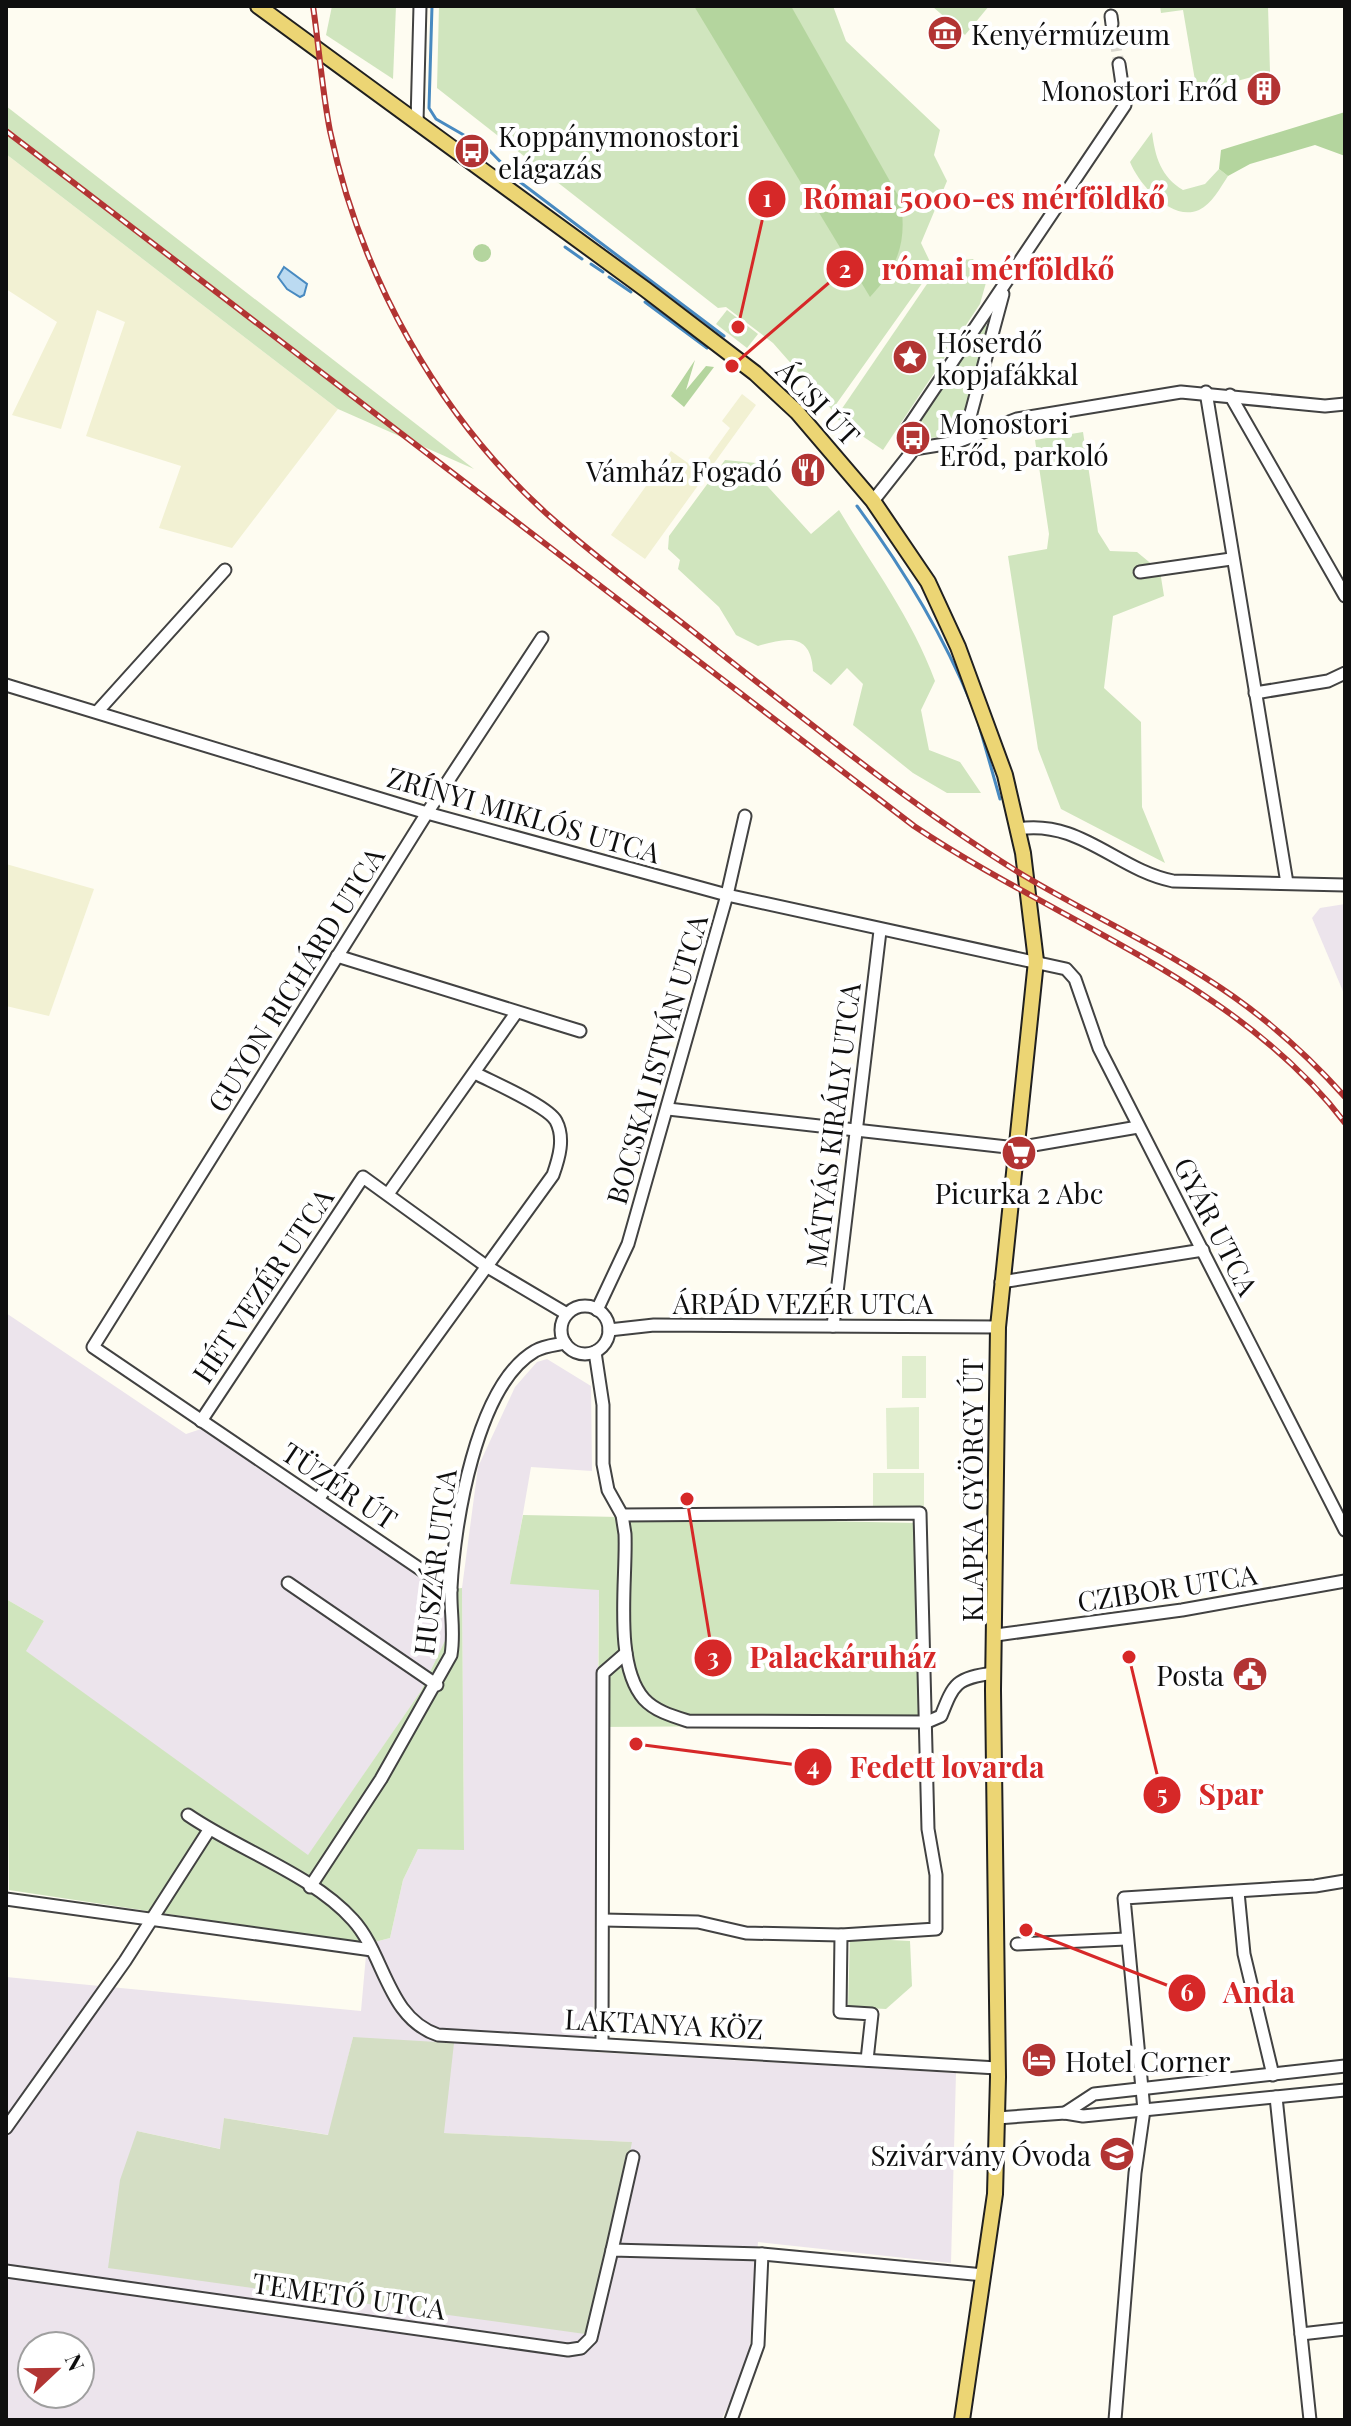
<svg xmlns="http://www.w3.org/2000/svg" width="1351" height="2426" viewBox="0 0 1351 2426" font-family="'Playfair Display',serif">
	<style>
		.industrial { fill: #ece4ec; fill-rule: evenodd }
		.farmland { fill: #f2f1d3 }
		.green { fill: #d0e5be }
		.forest { fill: #b4d59e }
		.cemetery { fill: #d4dec4 }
		.pitch { fill: #e1eecf }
		.water { fill: #bbdaf1; stroke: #488ac1; stroke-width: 2 }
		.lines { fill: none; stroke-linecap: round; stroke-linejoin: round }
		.stream { stroke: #488ac1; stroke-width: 3 }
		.minor-tunnel { stroke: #dad8cf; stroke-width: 11; stroke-dasharray: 11 5.5; stroke-linecap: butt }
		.minor-casing { stroke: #424242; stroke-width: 15 }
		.major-casing { stroke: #202020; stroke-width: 18 }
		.minor { stroke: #fff; stroke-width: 11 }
		.major { stroke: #ecd574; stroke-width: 14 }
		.rail-casing { stroke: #b23433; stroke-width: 6 }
		.rail { stroke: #fff; stroke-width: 3; stroke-dasharray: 9; stroke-linecap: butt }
		.labels { text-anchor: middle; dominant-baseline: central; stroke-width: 8; stroke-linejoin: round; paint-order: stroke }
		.poi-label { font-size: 28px; fill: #0f0f0f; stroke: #fff; text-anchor: start }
		.street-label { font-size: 28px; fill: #0f0f0f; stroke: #fff }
		.leader { fill: none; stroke: #d62828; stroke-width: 3 }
		.callout-dot { fill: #d62828; stroke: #fff; stroke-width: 3 }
		.mark-label { font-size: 24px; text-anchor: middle; font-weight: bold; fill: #fff }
		.callout-label { font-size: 30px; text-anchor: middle; font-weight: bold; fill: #d62828; stroke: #fff; stroke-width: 8; stroke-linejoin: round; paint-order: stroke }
	</style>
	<rect width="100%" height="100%" fill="#fefcf1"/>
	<g class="industrial">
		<polygon points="1345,904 1345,996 1312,918 1320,908"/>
		<polygon points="6,1313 186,1434 201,1429 442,1590 451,1628 421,1691 308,1856 25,1651 44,1621 6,1599"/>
		<path d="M547 1359 591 1386 592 1471 531 1467 511 1583 599 1589 593 2052 956 2073 951 2263 758 2242 748 2367 721 2420H6V1977L361 2011 367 1944 390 1938 403 1880 418 1849H464L462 1588 478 1467 515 1387 537 1362ZM353 2037 444 2133 631 2142 612 2241 585 2334 137 2131 221 2149 224 2118 329 2135ZM32 2346H80V2394H32Z"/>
	</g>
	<g class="farmland">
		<polygon points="6,154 338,409 232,548 159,528 181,466 86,436 125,322 97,310 61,429 12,415 57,322 6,289"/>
		<polygon points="742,394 756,405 645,559 611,535 671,451 699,471 730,428 722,421"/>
		<polygon points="6,864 94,889 49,1016 6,1006"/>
	</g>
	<g class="green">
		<polygon points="332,6 396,6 393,79 326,35"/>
		<polygon points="439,6 833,6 846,41 940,130 934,155 947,181 921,243 933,268 832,410 773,343 726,307 718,308 437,88"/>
		<polygon points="932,6 989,6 965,35"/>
		<polygon points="1160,6 1268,6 1270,72 1197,92 1183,10 1161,13"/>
		<polygon points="6,106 474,469 338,409 6,154"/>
		<path d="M1152 132C1155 157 1161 177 1183 190L1205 184 1219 169 1228 176C1220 188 1212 204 1199 210 1171 222 1139 184 1130 162Z"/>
		<polygon points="973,259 987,279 980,304 883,450 837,419 839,413 942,262"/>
		<polygon points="727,310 758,334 747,348 716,324"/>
		<path d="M981 325 989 326 961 429C949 438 923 441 910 434Z"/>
		<polygon points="1083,432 1098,532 1110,551 1137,552 1160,571 1164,596 1113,616 1104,688 1141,722 1142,807 1165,863 1061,809 1038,749 1008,556 1047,549 1049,534 1035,440"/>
		<path d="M725 460 768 464 760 478 811 534 839 510C873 567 912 618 935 681L921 710 929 750 960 762 981 793H947L913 773 853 725 863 684 847 668 831 685 813 671C811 632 786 638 758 646L736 635 719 607 678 569 680 560 668 549 669 536Z"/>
		<polygon points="523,1515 916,1523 922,1725 598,1727 599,1590 510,1584"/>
		<polygon points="462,1588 464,1850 418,1849 403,1880 390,1938 367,1944 9,1890 6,1599 44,1621 26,1651 308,1855 421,1691 451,1628 442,1590"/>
		<polygon points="850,1938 910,1941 912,1986 886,2009 848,2007"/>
	</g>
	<g class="forest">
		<path d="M694 6H791L900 199C908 241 898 267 870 297Z"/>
		<polygon points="1345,112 1345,156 1315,145 1250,164 1228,176 1219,169 1221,150"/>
		<circle cx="482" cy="253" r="9"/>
		<polygon points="695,360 686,390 706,366 714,367 684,407 671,396"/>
	</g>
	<polygon class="cemetery" points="353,2037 454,2043 444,2133 632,2142 612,2241 585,2334 108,2268 120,2180 137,2131 220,2149 224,2118 328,2135"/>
	<g class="pitch">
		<rect x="902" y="1356" width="24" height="42"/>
		<polygon points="919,1407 919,1469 887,1469 886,1408"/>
		<rect x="873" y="1473" width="51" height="33"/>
	</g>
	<polygon class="water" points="284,267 307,284 304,295 300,297 287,289 278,277"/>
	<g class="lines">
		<g class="stream">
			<polyline points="432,6 429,108 436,119 488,149 520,182 724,336"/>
			<polyline points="565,247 582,259"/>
			<polyline points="591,264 603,272"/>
			<polyline points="609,277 631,292"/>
			<polyline points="645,302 707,348"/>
			<path d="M857 506C902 567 942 632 971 703"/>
			<polyline points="979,725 1000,799"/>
		</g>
		<polyline class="minor-tunnel" points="1112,24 1119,64"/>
		<defs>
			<g id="minor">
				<polyline points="1111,16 1112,24"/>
				<polyline points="417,122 420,6"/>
				<polyline points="1206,392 1287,883"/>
				<polyline points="1230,395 1345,596"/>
				<polyline points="964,439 1003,294"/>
				<polyline points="914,449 905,440 905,432 1125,105 1119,64"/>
				<polyline points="873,501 914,449 957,442 1017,419 1181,392 1325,406 1345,404"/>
				<polyline points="1140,572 1231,559"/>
				<polyline points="6,685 427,813 727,895 1066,969 1075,979 1099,1048 1345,1530"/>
				<polyline points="1255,693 1328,681 1345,673"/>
				<polyline points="97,712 225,570"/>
				<path d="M1018 829C1080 819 1117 870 1173 881L1345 885"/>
				<polyline points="337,956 580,1031"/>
				<polyline points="668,1109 1016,1148 1138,1127"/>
				<polyline points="388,1194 516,1013"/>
				<polyline points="1001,1282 1203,1250"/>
				<circle cx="585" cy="1330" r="24"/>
				<polyline points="597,1310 628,1244 727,895 745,816"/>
				<polyline points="833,1326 880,931"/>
				<polyline points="609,1330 654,1325 998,1327"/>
				<path d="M595 1352 603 1405V1464L608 1490 622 1515 625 1534C627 1580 613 1664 644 1699 655 1711 672 1716 688 1721L927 1722 941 1716C954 1683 956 1678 994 1673"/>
				<polyline points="201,1421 363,1177 486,1266 567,1314"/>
				<path d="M319 1498 553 1175C559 1158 565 1138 556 1121 548 1106 492 1082 475 1073"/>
				<polyline points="288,1583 437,1685"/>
				<polyline points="451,1590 93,1347 427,813 542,638"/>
				<polyline points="996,1635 1182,1610 1345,1581"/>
				<path d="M188 1815C239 1850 313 1875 353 1920 385 1955 387 2018 438 2035L997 2068"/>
				<path d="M310 1887 381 1779 451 1655C455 1631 450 1611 451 1588 454 1525 476 1385 535 1351 543 1346 555 1345 565 1343"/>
				<polyline points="1238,1892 1244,1954 1273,2075"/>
				<polyline points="6,1899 372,1950"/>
				<polyline points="603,1920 698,1922 746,1933 841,1935 936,1929 936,1875 928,1829 920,1513 622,1515"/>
				<polyline points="841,1935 840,2012 872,2014 867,2060"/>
				<polyline points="1017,1944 1126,1939"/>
				<polyline points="602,2043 603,1673 626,1653"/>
				<polyline points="1276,2097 1310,2420"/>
				<polyline points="1065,2113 1094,2094 1345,2066"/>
				<polyline points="997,2118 1065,2113 1083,2116 1345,2090"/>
				<polyline points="6,2128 125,1961 209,1830"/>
				<polyline points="612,2250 633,2157"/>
				<polyline points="6,2271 568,2350 581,2348 591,2338 612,2250 762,2254 984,2275"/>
				<polyline points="1301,2334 1345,2329"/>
				<polyline points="731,2420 758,2345 762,2254"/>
				<polyline points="1115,2420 1135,2173 1144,2110 1124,1898 1315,1886 1345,1881"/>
			</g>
			<polyline id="major" points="258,6 645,289 755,373 797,412 873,501 928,582 958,647 1005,775 1023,853 1036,961 998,1327 993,1690 998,2077 995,2194 962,2420"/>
		</defs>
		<use href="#minor" class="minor-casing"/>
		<use href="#major" class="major-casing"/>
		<use href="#minor" class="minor"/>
		<use href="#major" class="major"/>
		<defs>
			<g id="rail">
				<path d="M313 6C319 47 322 90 330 131 361 277 437 414 547 514 602 563 662 606 719 652 817 729 917 810 1023 875 1093 917 1168 950 1234 997 1275 1026 1312 1060 1345 1097"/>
				<path d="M6 131 914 826C1057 922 1238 982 1345 1123"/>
			</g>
		</defs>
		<use href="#rail" class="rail-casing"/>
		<use href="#rail" class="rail"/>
	</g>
	<defs>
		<symbol id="museum-disc" viewBox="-11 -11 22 22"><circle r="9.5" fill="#b23433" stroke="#fff"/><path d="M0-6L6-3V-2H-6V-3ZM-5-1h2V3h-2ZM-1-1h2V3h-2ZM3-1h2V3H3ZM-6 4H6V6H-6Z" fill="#fff"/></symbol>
		<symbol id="building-disc" viewBox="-11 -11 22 22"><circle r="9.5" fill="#b23433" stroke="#fff"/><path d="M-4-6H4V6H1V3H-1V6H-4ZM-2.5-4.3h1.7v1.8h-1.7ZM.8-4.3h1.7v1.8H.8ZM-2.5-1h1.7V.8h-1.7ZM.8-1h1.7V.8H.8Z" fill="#fff"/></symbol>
		<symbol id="bus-disc" viewBox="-11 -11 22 22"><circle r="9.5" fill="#b23433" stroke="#fff"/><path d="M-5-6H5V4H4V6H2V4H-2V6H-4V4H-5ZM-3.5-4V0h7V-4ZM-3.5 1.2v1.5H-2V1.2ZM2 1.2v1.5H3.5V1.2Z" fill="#fff"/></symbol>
		<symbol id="sight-disc" viewBox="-11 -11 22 22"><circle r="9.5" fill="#b23433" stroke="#fff"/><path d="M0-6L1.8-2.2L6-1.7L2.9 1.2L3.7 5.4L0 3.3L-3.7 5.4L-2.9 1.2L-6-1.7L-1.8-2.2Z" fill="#fff"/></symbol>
		<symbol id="restaurant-disc" viewBox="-11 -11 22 22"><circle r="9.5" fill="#b23433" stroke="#fff"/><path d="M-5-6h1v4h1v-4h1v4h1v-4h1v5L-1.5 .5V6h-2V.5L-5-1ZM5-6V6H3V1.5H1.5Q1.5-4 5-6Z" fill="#fff"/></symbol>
		<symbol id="supermarket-disc" viewBox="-11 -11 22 22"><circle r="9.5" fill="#b23433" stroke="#fff"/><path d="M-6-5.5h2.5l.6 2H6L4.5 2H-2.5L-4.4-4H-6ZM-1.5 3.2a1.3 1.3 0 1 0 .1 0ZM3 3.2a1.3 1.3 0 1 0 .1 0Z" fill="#fff"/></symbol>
		<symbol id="civic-disc" viewBox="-11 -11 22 22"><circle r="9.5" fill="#b23433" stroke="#fff"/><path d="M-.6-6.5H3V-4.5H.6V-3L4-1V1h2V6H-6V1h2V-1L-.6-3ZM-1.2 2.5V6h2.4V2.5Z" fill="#fff"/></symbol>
		<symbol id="hotel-disc" viewBox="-11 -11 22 22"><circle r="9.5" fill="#b23433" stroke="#fff"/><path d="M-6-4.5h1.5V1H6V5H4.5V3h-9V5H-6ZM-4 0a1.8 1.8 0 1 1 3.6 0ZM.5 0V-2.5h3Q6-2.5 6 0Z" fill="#fff"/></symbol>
		<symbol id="school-disc" viewBox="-11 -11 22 22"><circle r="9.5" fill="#b23433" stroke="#fff"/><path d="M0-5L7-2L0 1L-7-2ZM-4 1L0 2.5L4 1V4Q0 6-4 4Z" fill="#fff"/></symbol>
	</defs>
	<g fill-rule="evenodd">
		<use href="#museum-disc" x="925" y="13" width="40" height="40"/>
		<use href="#building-disc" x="1244" y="69" width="40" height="40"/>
		<use href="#bus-disc" x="452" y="131" width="40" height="40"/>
		<use href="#sight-disc" x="890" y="337" width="40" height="40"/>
		<use href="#bus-disc" x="893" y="418" width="40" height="40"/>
		<use href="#restaurant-disc" x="788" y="450" width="40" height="40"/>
		<use href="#supermarket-disc" x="999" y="1133" width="40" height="40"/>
		<use href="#civic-disc" x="1230" y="1654" width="40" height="40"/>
		<use href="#hotel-disc" x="1019" y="2040" width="40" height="40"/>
		<use href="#school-disc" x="1097" y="2134" width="40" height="40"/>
	</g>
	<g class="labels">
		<g class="poi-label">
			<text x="971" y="33">Kenyérmúzeum</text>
			<text x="1238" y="89" text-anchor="end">Monostori Erőd</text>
			<text x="498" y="135">Koppánymonostori<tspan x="498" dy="32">elágazás</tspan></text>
			<text x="936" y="341">Hőserdő<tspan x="936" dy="32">kopjafákkal</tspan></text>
			<text x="939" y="422">Monostori<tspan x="939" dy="32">Erőd, parkoló</tspan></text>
			<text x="782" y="470" text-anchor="end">Vámház Fogadó</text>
			<text x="1019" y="1192" text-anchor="middle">Picurka 2 Abc</text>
			<text x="1224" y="1674" text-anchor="end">Posta</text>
			<text x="1065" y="2060">Hotel Corner</text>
			<text x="1091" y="2154" text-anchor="end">Szivárvány Óvoda</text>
		</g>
		<g class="street-label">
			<text transform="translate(819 402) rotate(46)">ÁCSI ÚT</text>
			<text transform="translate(524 814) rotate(16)">ZRÍNYI MIKLÓS UTCA</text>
			<text transform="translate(295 979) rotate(-58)">GUYON RICHÁRD UTCA</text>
			<text transform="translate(656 1059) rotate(-74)">BOCSKAI ISTVÁN UTCA</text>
			<text transform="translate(832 1125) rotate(-83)">MÁTYÁS KIRÁLY UTCA</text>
			<text transform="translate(1217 1226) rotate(63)">GYÁR UTCA</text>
			<text transform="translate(262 1285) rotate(-56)">HÉT VEZÉR UTCA</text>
			<text x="803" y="1302">ÁRPÁD VEZÉR UTCA</text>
			<text transform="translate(340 1485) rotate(34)">TÜZÉR ÚT</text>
			<text transform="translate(971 1490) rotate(-90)">KLAPKA GYÖRGY ÚT</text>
			<text transform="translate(434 1562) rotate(-83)">HUSZÁR UTCA</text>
			<text transform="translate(1167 1587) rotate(-9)">CZIBOR UTCA</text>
			<text transform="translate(664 2023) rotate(3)">LAKTANYA KÖZ</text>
			<text transform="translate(349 2295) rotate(8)">TEMETŐ UTCA</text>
		</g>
	</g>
	<path class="leader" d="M738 327L767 199M732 366L845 269M687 1499L713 1658M636 1744L813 1767M1129 1657L1162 1795M1026 1930L1187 1993"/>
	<g class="callout-dot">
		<circle cx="738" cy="327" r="8"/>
		<circle cx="732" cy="366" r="8"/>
		<circle cx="687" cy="1499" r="8"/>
		<circle cx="636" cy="1744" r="8"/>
		<circle cx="1129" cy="1657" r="8"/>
		<circle cx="1026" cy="1930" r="8"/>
		<circle cx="767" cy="199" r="20"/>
		<circle cx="845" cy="269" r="20"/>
		<circle cx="713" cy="1658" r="20"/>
		<circle cx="813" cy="1767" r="20"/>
		<circle cx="1162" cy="1795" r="20"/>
		<circle cx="1187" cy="1993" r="20"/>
	</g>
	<g class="mark-label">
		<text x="767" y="207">1</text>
		<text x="845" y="278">2</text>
		<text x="713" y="1666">3</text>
		<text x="813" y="1775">4</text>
		<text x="1162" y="1803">5</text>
		<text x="1187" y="2001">6</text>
	</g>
	<g class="callout-label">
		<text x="984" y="209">Római 5000-es mérföldkő</text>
		<text x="998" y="280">római mérföldkő</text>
		<text x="843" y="1668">Palackáruház</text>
		<text x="947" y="1778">Fedett lovarda</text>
		<text x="1231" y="1805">Spar</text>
		<text x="1259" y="2003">Anda</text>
	</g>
	<rect width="1351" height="2426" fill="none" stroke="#0f0f0f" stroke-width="16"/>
	<g transform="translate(56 2370) rotate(68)"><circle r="38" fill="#ffffff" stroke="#9f9f9f" stroke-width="2"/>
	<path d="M0-6L14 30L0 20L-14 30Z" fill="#b23433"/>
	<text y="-12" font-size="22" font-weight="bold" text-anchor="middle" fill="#0f0f0f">N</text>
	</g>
</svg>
